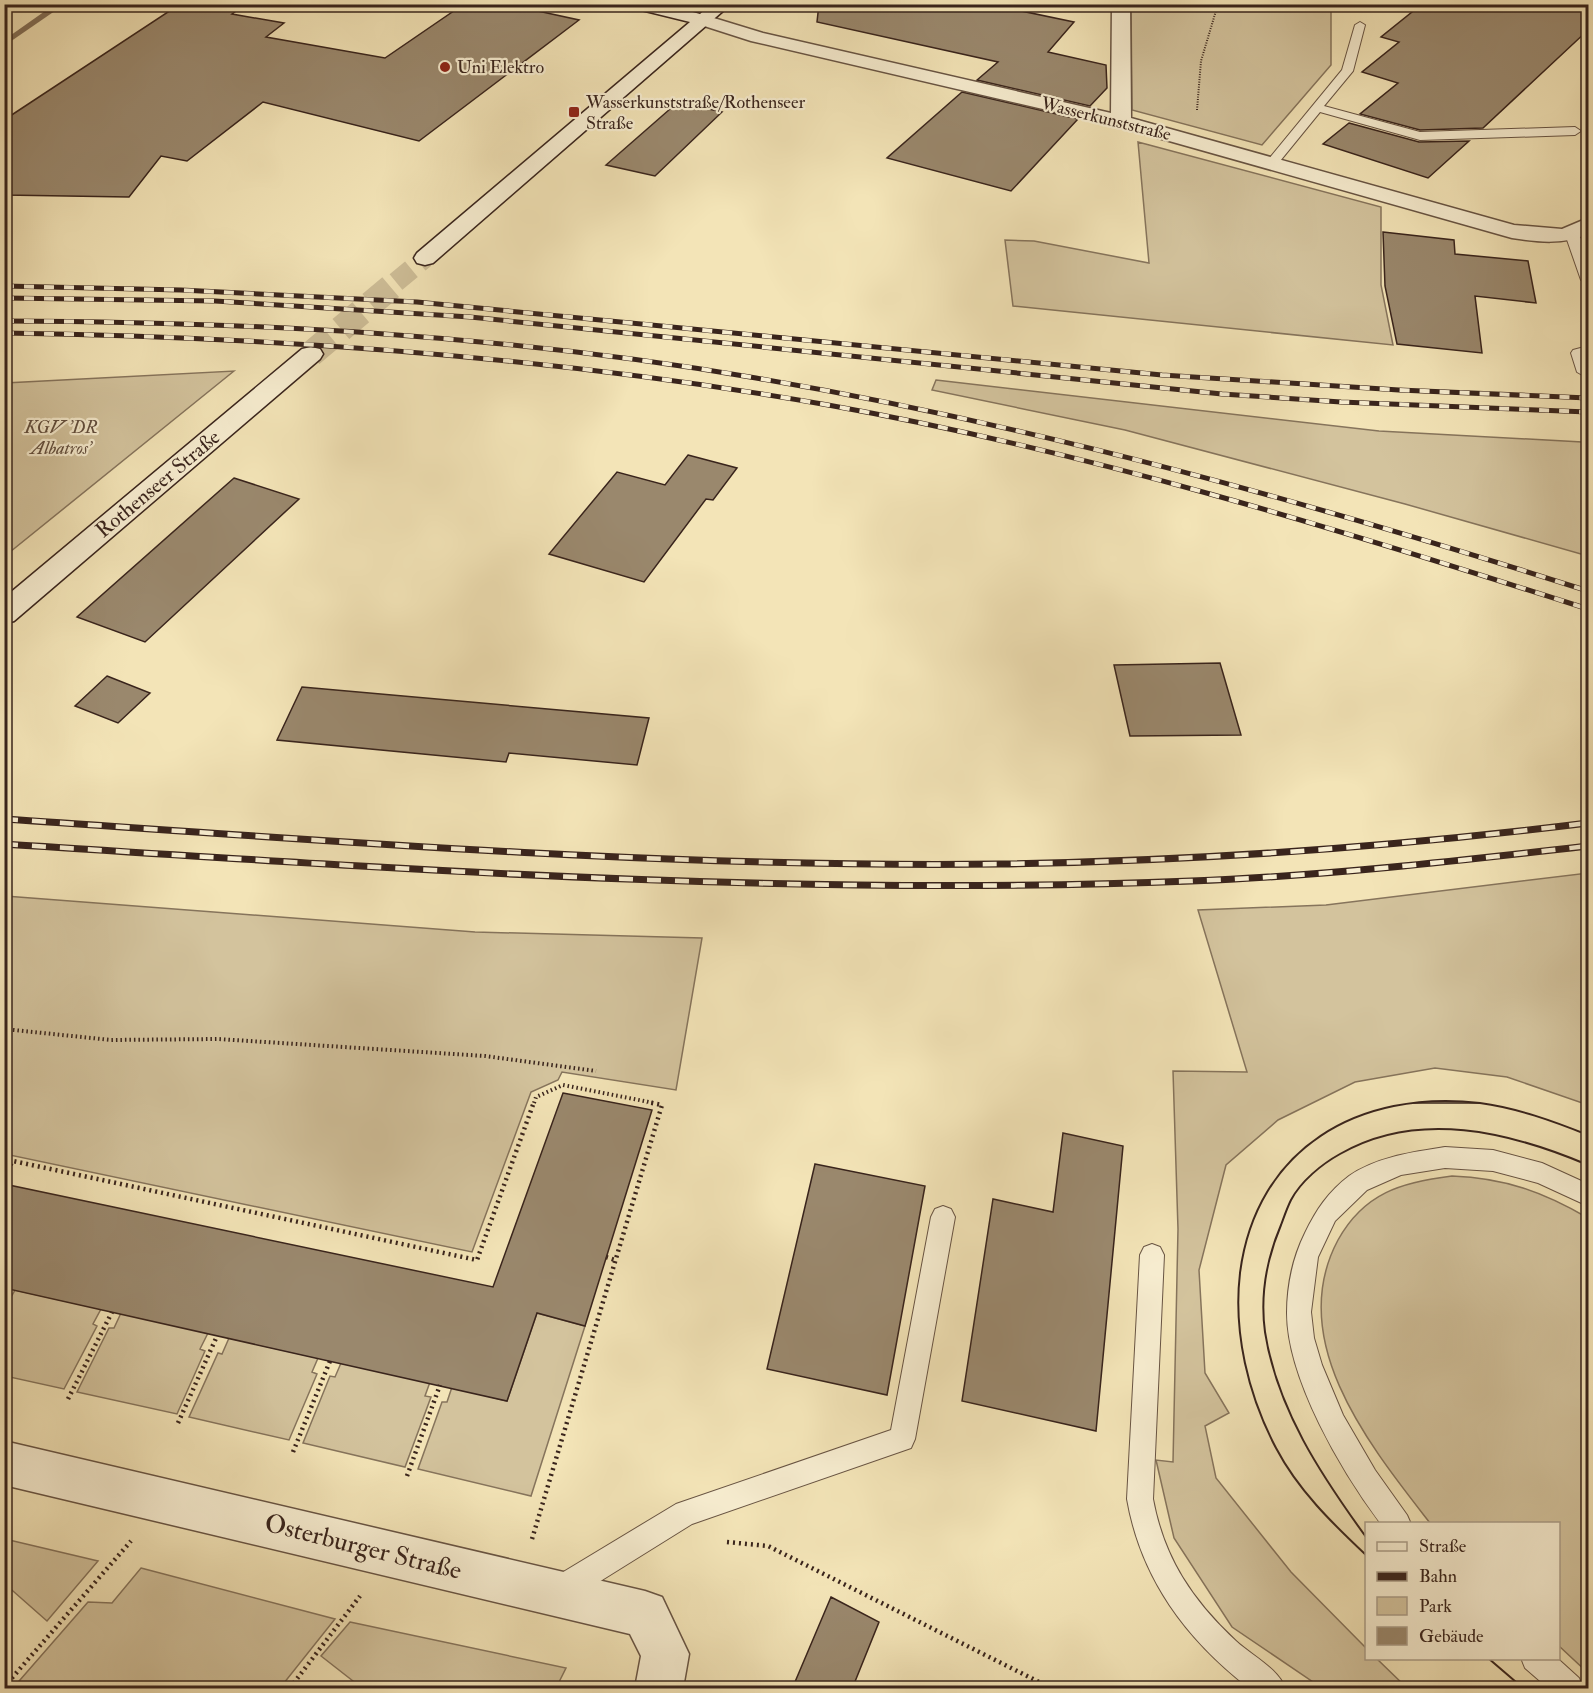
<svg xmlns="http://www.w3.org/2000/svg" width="1593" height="1693" viewBox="0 0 1593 1693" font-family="'IM FELL Double Pica',serif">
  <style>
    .green { fill: #d3c39d; stroke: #86745c; stroke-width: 1.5 }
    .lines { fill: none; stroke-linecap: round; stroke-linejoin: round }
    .stream { fill: #837059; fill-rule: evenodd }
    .building { fill: #9a886d; stroke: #39241c; stroke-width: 1.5 }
    .secondary-tunnel-far1 { stroke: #cebe98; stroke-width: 20; stroke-dasharray: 20 10; stroke-linecap: butt }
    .secondary-tunnel { stroke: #cebe98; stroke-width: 26; stroke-dasharray: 26 13; stroke-linecap: butt }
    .lane-casing { stroke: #685443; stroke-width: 2 }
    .street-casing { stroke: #685443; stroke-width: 3 }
    .secondary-casing { stroke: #39241c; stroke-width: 3 }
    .path-far2 { stroke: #39241c; stroke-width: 2; stroke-dasharray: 1 1.5; stroke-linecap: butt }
    .path-far1 { stroke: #39241c; stroke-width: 4; stroke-dasharray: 1.5 3; stroke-linecap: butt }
    .path { stroke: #39241c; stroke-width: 4.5; stroke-dasharray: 2 4; stroke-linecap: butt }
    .lane { fill: #f7edd0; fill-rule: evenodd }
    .street { fill: #f7edd0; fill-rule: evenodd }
    .secondary { fill: #f7edd0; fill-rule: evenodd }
    .tram-far1 { stroke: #39241c; stroke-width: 1.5 }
    .tram { stroke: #39241c; stroke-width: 2 }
    .rail-far1-casing { stroke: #39241c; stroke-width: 5 }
    .rail-casing { stroke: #39241c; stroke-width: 7 }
    .rail-far1 { stroke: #f7edd0; stroke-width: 4; stroke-dasharray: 10; stroke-linecap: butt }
    .rail { stroke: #f7edd0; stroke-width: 4.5; stroke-dasharray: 14; stroke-linecap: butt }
    .poi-dot { fill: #8f2418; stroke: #f7edd0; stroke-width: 2 }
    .labels { text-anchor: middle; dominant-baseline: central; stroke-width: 4.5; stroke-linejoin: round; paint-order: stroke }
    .far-poi-label { font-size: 18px; fill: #39241c; stroke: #f7edd0; text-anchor: start }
    .far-street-label { font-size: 18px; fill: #39241c; stroke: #f7edd0 }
    .far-park-label { font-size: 18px; font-style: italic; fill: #604c3c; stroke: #f7edd0 }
    .street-label { font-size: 21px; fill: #39241c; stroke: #f7edd0 }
    .near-street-label { font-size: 26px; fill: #39241c; stroke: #f7edd0 }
  </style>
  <rect width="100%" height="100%" fill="#f3e4b7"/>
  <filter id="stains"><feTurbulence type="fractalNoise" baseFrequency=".00333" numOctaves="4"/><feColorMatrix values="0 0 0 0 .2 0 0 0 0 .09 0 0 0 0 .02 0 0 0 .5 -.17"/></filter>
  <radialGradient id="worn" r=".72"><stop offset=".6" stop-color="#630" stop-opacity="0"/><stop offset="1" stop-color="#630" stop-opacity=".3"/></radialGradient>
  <!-- green -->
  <path class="green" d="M1131,4L1331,5V65L1262,145L1132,110Z
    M1138,142L1381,207V285L1393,345L1013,306L1005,240L1034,241L1149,263Z
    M234,371L5,556V383Z
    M936,380L1379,431L1582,442L1588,473V556L1405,504L1125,430L932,390Z
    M1588,873V1105L1507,1077L1435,1068L1355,1082L1278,1120L1226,1165L1199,1270L1205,1373L1229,1413L1205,1426L1216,1478L1291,1572L1366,1648V1658L1377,1659L1407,1688H1322L1232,1627L1174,1538L1156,1460L1173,1462L1178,1229L1173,1071L1247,1072L1198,910L1326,905Z
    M5,896L475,932L702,938L676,1090L562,1072L558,1080L531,1092L472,1252L10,1155L5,1163Z
    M1452,1176C1505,1178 1543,1192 1588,1218V1673L1559,1646L1558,1524L1430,1523C1371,1447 1284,1341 1338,1240C1364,1193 1402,1182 1452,1176Z
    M15,1290L101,1309L93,1324L97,1326L64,1389L5,1376L4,1309Z
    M121,1313L208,1333L200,1349L205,1351L177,1414L77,1392L109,1328H114Z
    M537,1313L585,1326L531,1496L418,1469L442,1402H447L452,1387L507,1401Z
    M229,1338L318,1358L312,1372L317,1374L289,1440L189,1417L218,1353L222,1354Z
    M341,1363L430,1382L425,1396L431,1397L405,1467L303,1443L330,1376L335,1377Z
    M4,1539H5L98,1561L47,1621L5,1584Z
    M141,1568L335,1619L280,1688H13L88,1602L112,1603Z
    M350,1622L566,1668L556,1688H362L321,1656Z"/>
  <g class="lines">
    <!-- stream -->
    <path class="stream" d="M55,4H65L4,46V40Z"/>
  </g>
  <!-- building -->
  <path class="building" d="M180,4H246L232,14L284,23L266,37L385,58L464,4H506L579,20L419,141L263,102L187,161L161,156L129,197L4,195V120Z
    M819,4H988L1074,22L1048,52L1106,65L1107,88L1090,106L977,80L998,62L817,22Z
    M1422,4H1588V30L1483,128L1420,130L1360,114L1398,83L1362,72L1399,42L1381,37Z
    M962,92L1078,119L1011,191L887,158Z
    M678,102L722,112L655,176L606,165Z
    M1349,123L1419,142L1469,141L1428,178L1323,144Z
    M1383,232L1454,240L1455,254L1528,261L1536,303L1475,296L1482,353L1397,344L1385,286Z
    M688,455L737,468L713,500L706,499L644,582L549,554L617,472L665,485Z
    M234,478L299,499L145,642L77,617Z
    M1220,663L1241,735L1130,736L1114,665Z
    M107,676L150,693L118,723L75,706Z
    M302,687L649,718L637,765L509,753L506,762L277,740Z
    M563,1093L652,1110L585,1326L537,1313L507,1401L4,1288V1184L493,1287Z
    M1063,1133L1123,1146L1096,1431L962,1401L993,1199L1053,1212Z
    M815,1164L925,1186L887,1395L767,1369Z
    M831,1597L879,1622L852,1689H792Z"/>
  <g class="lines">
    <!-- secondary-tunnel-far1 -->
    <path class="secondary-tunnel-far1" d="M396,282L425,258"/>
    <!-- secondary-tunnel -->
    <path class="secondary-tunnel" d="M311,354L398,281"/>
    <!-- lane casing -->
    <g class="lane-casing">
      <path id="lane" d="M1360,22L1365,25L1353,71L1324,106L1420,132L1575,127L1581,131L1575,135L1420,140L1320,112L1276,166H1268L1266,163L1268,160L1342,70L1355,25Z
        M1572,230C1587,234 1588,271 1588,284L1581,280L1565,234Z
        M1588,346V354L1586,355L1588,375L1584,376L1577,372L1571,353L1573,350Z
        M1445,1147L1493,1150L1542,1163L1588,1184V1206L1538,1183L1493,1171L1445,1168L1401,1175L1367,1190L1335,1221L1318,1257L1311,1312L1314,1338L1322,1365L1343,1415L1375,1470L1407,1515L1411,1524H1381C1342,1472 1287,1379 1287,1313C1287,1286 1293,1257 1305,1233C1316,1210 1328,1192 1349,1176C1376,1157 1413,1152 1445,1147Z
        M943,1206L951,1209L955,1217L915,1439L911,1448L692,1524L570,1600L560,1604L550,1600L546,1590L550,1580L676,1504L891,1430L931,1217L935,1209Z
        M1152,1244L1160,1247L1164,1255L1153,1499C1164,1558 1192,1600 1236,1641C1251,1655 1279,1669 1285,1688H1249C1186,1639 1141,1579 1127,1499L1140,1255L1144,1247Z
        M1521,1658H1557L1579,1678L1583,1688H1548L1525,1668Z"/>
    </g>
    <!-- street casing -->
    <g class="street-casing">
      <path id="street" d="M1112,4H1130L1131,118L1514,225L1562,229L1588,218V234C1563,245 1538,242 1512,238L1116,126L751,41L698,24L695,20L698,16L704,15L763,33L1111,113Z
        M4,1441L645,1591L662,1597L689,1654L683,1688H635L641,1656L630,1634L4,1485Z"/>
    </g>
    <!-- secondary casing -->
    <g class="secondary-casing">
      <path id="secondary" d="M630,4H663L700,14L711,4H731L433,263L425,265L417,263L414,258L417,253L690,22L633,8Z
        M311,347L320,349L323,354L320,359L14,621L4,624V598L302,349Z"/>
    </g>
    <!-- path-far2 -->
    <path class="path-far2" d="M593,4L607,8
      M1197,110L1201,61L1218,4"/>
    <!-- path-far1 -->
    <path class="path-far1" d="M4,1029L111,1040L218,1039L485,1056L596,1071
      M534,1103L536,1097L563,1085L654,1103"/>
    <!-- path -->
    <path class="path" d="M4,1175L13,1161L477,1260L534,1102
      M606,1257L615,1260
      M4,1290L6,1288
      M68,1399L112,1312
      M178,1423L217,1336
      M293,1452L330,1361
      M407,1476L440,1385
      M532,1539L662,1105L647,1102
      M727,1542L768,1546L1051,1688
      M4,1687L131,1541
      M290,1688L360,1596"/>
    <!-- lane -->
    <use href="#lane" class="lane"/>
    <!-- street -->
    <use href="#street" class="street"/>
    <!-- secondary -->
    <use href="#secondary" class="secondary"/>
    <!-- tram-far1 -->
    <path class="tram-far1" d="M1414,1103H1479"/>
    <!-- tram -->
    <path class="tram" d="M1366,1537C1321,1475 1277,1409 1265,1332C1260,1295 1267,1258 1281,1225C1284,1217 1287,1208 1291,1200C1301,1181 1322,1164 1340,1154C1418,1109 1510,1132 1588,1165
      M1366,1555C1332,1523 1298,1490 1276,1448C1248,1395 1233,1332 1240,1273C1256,1148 1359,1089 1480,1103C1517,1108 1553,1121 1588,1135
      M1488,1658L1523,1688"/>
    <!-- rail-far1 casing -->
    <g class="rail-far1-casing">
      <path id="rail-far1" d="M4,286L181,290L417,302L1162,375L1399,390L1588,398
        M4,298L215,301L470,317L1222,394L1341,402L1588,412
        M4,321C256,322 507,335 756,378C1038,426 1315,504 1588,591
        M4,333C281,337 555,357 828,405C1086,451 1338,529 1588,609"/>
    </g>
    <!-- rail casing -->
    <g class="rail-casing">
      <path id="rail" d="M4,819C335,841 667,868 1000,864C1197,861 1392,847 1588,823
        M4,844C399,869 795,897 1191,881C1324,876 1456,861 1588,846"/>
    </g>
    <!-- rail-far1 -->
    <use href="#rail-far1" class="rail-far1"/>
    <!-- rail -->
    <use href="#rail" class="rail"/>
  </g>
  <!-- markers -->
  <g class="poi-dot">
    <circle cx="445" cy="67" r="6"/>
    <rect x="568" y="106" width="12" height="12" rx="3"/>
  </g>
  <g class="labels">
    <!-- far-poi labels -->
    <g class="far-poi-label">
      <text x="457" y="67">Uni Elektro</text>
      <text x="586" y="102">Wasserkunststraße/Rothenseer<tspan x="586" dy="21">Straße</tspan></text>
    </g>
    <!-- far-street labels -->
    <g class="far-street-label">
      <text transform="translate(1106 119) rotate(14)">Wasserkunststraße</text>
    </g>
    <!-- far-park labels -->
    <g class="far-park-label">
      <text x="61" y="427">KGV 'DR<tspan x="61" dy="21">Albatros'</tspan></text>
    </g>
    <!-- street labels -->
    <g class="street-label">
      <text transform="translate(158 484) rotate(-40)">Rothenseer Straße</text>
    </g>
    <!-- near-street labels -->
    <g class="near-street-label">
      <text transform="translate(363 1547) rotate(14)">Osterburger Straße</text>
    </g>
  </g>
  <!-- margin -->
  <rect width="1593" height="1693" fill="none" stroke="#f3e4b7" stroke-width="24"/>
  <rect x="6" y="6" width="1581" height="1681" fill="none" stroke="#39241c" stroke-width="3"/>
  <rect x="12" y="12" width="1569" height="1669" fill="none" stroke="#39241c" stroke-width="1.5"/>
  <!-- legend -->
  <rect x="1365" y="1522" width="195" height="138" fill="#f7edd0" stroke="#ab9d88" stroke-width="1.5"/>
  <rect x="1377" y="1542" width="30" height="9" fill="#f7edd0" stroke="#ab9d88" stroke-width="1.5"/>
  <text x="1419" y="1552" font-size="18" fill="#39241c">Straße</text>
  <rect x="1377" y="1572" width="30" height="9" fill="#39241c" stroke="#ab9d88" stroke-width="1.5"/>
  <text x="1419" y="1582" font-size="18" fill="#39241c">Bahn</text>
  <rect x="1377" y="1597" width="30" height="18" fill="#d3c39d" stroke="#ab9d88" stroke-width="1.5"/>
  <text x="1419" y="1612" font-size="18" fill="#39241c">Park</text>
  <rect x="1377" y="1627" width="30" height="18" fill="#9a886d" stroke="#ab9d88" stroke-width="1.5"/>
  <text x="1419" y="1642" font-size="18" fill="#39241c">Gebäude</text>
  <rect width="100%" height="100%" filter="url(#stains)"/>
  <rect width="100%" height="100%" fill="url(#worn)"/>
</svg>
